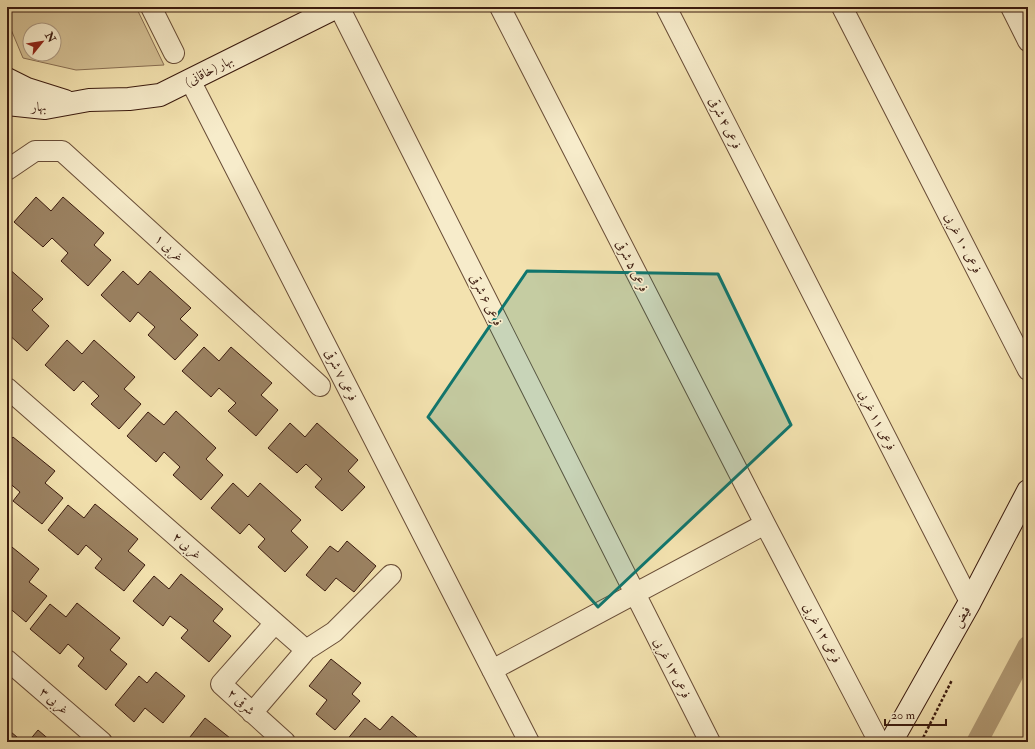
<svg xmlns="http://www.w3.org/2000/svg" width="1035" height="749" viewBox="0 0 1035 749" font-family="'IM FELL Double Pica',Amiri,serif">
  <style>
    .green { fill: #d4c094; stroke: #886e52; fill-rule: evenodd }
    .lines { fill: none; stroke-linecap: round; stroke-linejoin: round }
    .canal { stroke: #b49e79; stroke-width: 21 }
    .building { fill: #9b8262; stroke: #3b1b0f }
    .street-casing { stroke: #694d37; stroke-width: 22 }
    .secondary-casing { stroke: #3b1b0f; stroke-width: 24 }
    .path { stroke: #3b1b0f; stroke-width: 2.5; stroke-dasharray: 3 2; stroke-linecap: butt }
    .street { stroke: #f7eccb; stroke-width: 20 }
    .secondary { stroke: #f7eccb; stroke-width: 22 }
    .marked { fill: #0f766e; fill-opacity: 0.2; stroke: #0f766e; stroke-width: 3; stroke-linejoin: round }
    .labels { text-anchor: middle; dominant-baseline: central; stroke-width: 3.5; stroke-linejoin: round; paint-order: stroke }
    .street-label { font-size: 13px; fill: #3b1b0f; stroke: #f7eccb }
  </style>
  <rect width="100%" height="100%" fill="#f3e2af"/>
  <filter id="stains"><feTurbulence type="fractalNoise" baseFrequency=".005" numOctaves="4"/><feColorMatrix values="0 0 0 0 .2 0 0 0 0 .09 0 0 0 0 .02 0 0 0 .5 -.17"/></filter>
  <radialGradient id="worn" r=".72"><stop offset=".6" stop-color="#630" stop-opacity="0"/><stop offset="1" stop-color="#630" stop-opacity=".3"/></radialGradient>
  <!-- green -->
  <path class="green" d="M7,7H136L164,65L76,70L23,58L7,20ZM30,30H54V54H30Z"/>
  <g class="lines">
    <!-- canal -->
    <path class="canal" d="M977,742L1028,646"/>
  </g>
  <!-- building -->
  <path class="building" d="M36,197L51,211L63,197L104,233L94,245L111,260L88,286L61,261L68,253L52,238L43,247L14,222Z
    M7,267L43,299L32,310L49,326L27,351L7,333Z
    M123,271L138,285L150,271L191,308L180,319L198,335L175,360L148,335L155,327L138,312L130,322L101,295Z
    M67,340L82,354L94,340L135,377L124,389L141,404L119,429L91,404L99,396L83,381L74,391L45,365Z
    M204,347L219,361L231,347L272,383L261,395L278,410L256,436L228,411L236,403L219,388L211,397L182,371Z
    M176,411L216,448L206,459L223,475L201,500L173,475L180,467L164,452L156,462L127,436L148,412L164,425Z
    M290,423L305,437L317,423L358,460L348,471L365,487L342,511L315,487L322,479L306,464L297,473L268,448Z
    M13,437L55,471L45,483L63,498L42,524L13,501L20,492L7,481V444Z
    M233,483L248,497L260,483L301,520L291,531L308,547L285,572L258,547L265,539L249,524L240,534L211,508Z
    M95,504L138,539L128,551L145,565L124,591L95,568L102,559L86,545L78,555L48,530L68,505L84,518Z
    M347,541L376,566L354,592L336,578L325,591L306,575L330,546L338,552Z
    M7,543L39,569L29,582L47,596L26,622L7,606Z
    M181,574L223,609L213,621L231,636L209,662L181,638L188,630L170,616L163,626L133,601L154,576L169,589Z
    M77,603L120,638L110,650L127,664L106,690L78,666L84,658L68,644L60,654L30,629L50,604L66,617Z
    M331,659L361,683L352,694L360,701L335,730L316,714L327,700L309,686Z
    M156,672L185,696L163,723L145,708L134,722L115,705L139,676L147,683Z
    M392,716L423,742H345L365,718L380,730Z
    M205,718L235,742H186Z
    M38,730L52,742H28Z
    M11,732L23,742H7V736Z"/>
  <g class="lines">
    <!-- street casing -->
    <g class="street-casing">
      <path id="street" d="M151,7L174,53
        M339,7L710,742
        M500,7L765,524L879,742
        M666,7L970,602
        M842,7L1028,370
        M1011,7L1028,41
        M190,80L529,742
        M7,170L35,151H62L320,386
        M7,388L306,650L252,713
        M275,623L221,684L285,742
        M306,650L334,632L391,575
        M7,660L102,742
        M492,670L765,524"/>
    </g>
    <!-- secondary casing -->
    <g class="secondary-casing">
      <path id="secondary" d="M7,79L27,89L65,101
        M7,104L45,108L89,100L129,99L160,95L337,7
        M891,742L970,602L1028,491"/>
    </g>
    <!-- path -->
    <path class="path" d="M921,742L952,680"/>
    <!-- street -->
    <use href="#street" class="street"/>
    <!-- secondary -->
    <use href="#secondary" class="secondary"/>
  </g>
  <!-- marked area -->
  <path class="marked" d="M527,271L718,274L791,425L598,607L428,417Z"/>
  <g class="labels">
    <!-- street labels -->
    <g class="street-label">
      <text transform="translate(209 71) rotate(-27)">بهار (خاقانی)</text>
      <text x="39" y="107">بهار</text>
      <text transform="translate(725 123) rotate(63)">فرعی ۴ شرقی</text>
      <text transform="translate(963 243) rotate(63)">فرعی ۱۰ غربی</text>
      <text transform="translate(169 248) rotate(43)">۱ غربی</text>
      <text transform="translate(632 266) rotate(63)">فرعی ۵ شرقی</text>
      <text transform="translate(486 300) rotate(63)">فرعی ۶ شرقی</text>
      <text transform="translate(341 375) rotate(63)">فرعی ۷ شرقی</text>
      <text transform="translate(877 420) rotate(63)">فرعی ۱۱ غربی</text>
      <text transform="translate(187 546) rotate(41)">۲ غربی</text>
      <text transform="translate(962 617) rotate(-61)">فیض</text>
      <text transform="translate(822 633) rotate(62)">فرعی ۱۲ غربی</text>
      <text transform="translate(672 668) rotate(63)">فرعی ۱۳ غربی</text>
      <text transform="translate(54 701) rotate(41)">۳ غربی</text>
      <text transform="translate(241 702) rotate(43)">۲ شرقی</text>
    </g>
  </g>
  <!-- margin -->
  <rect width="1035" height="749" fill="none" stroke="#f3e2af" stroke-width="24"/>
  <rect x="8" y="8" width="1019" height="733" fill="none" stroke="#3b1b0f" stroke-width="2"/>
  <rect x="12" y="12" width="1011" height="725" fill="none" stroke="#3b1b0f"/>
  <!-- north arrow -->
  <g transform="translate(42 42) rotate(60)"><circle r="19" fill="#f7eccb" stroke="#ac9880"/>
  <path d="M0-3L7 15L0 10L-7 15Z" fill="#8f2418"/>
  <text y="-6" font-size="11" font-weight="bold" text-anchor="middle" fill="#3b1b0f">N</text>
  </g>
  <!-- scale -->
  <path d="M885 719v6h61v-6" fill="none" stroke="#3b1b0f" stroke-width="2"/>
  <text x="891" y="719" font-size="12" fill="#3b1b0f" stroke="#f7eccb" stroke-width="3" paint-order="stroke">20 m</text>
  <rect width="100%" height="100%" filter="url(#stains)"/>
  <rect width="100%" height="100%" fill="url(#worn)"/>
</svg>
